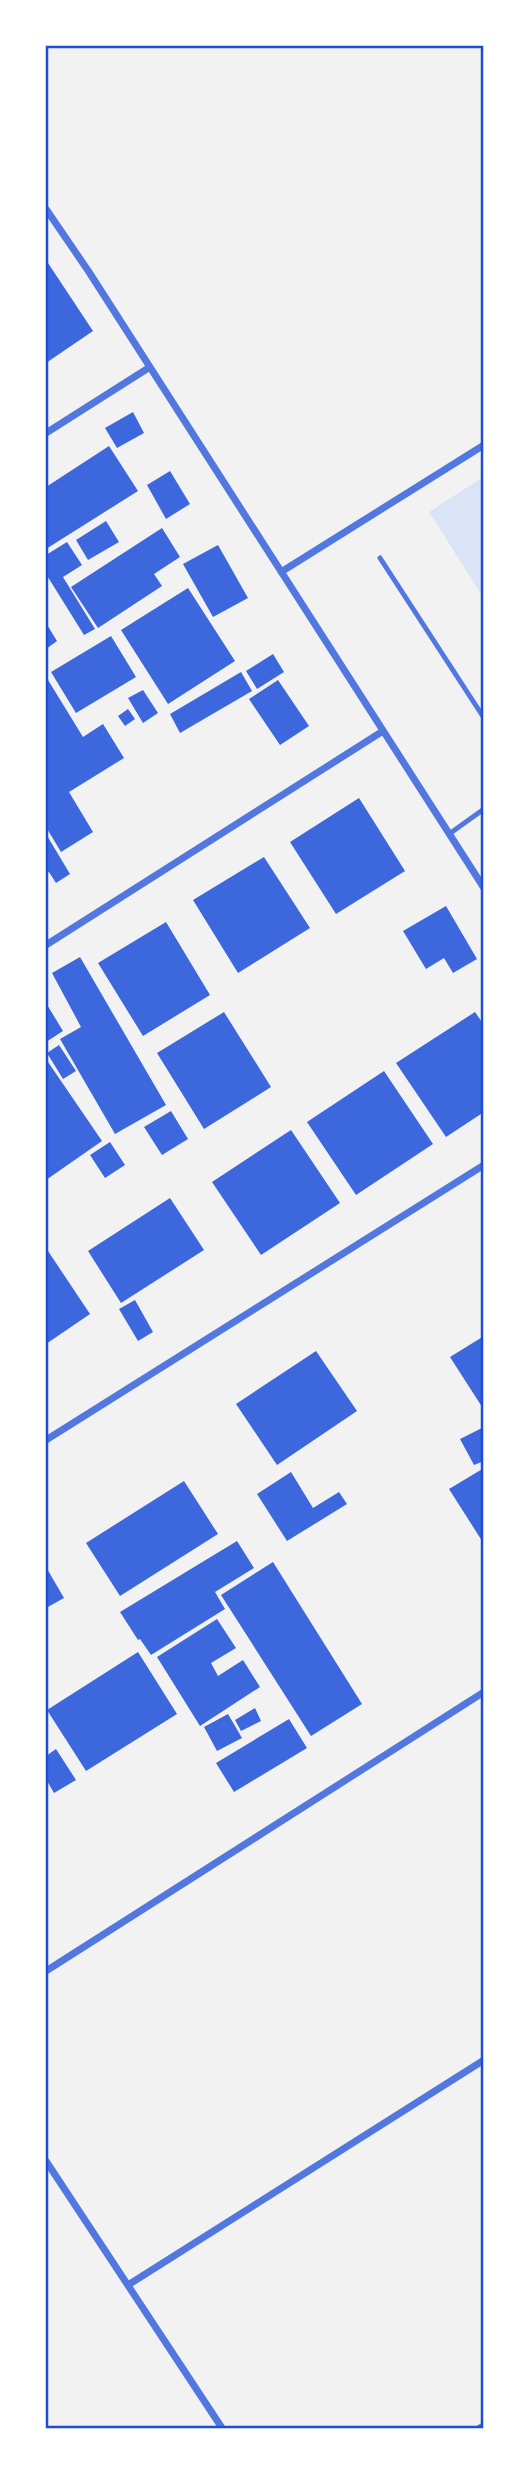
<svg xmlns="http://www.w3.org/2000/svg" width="529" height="2474" viewBox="0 0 529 2474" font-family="Jost,sans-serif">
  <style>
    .green { fill: #dbe4f7 }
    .building { fill: #3d67dc }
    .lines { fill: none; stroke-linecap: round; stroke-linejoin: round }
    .service { stroke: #5277de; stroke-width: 5 }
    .minor { stroke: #5277de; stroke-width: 7 }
    .neatline { fill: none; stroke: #1d4ed8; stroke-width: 2.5 }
  </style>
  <rect width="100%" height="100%" fill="#f2f2f2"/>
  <!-- green -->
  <path class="green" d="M483,477V597L429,512Z"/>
  <!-- building -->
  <path class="building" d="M46,260L93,331L46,363Z
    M133,412L144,433L117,448L105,428Z
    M109,446L138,491L46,549V487Z
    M170,471L190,504L166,519L147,485Z
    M106,521L119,542L88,560L76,540Z
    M162,528L180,557L154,574L162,586L98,628L71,587Z
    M67,542L82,565L63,577L95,629L84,635L46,574V555Z
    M218,545L248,598L213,617L183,564Z
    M188,588L235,661L168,704L121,630Z
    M46,623L57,641L46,649Z
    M111,636L136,677L76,713L51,672Z
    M273,654L284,672L257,689L246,671Z
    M241,672L252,691L180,733L170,714Z
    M48,680L83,737L103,724L124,758L69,792L93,832L61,852L46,827V682Z
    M278,680L309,726L280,745L249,699Z
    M143,690L158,713L143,723L128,698Z
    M128,709L135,719L125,726L118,716Z
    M359,798L405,871L336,914L290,842Z
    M46,834L70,874L56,883L49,872L46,873Z
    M264,857L310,928L238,973L193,900Z
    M446,906L477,959L453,973L444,958L426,969L403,931Z
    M166,922L210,995L143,1036L98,963Z
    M80,957L166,1105L115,1134L60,1039L81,1027L52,973Z
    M46,1003L63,1031L46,1042Z
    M224,1012L271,1087L204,1129L157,1053Z
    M475,1012L484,1025V1112L446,1137L396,1063Z
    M59,1045L76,1071L63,1079L47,1053Z
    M46,1059L102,1141L46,1180Z
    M384,1071L433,1144L356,1195L307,1122Z
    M171,1111L188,1139L162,1155L144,1127Z
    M291,1130L340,1203L261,1255L212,1182Z
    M110,1142L125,1165L105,1178L90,1155Z
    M170,1198L204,1250L121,1303L88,1251Z
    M46,1248L90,1314L46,1344Z
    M135,1300L153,1332L138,1341L119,1309Z
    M484,1336V1410L450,1357Z
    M316,1351L357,1411L277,1465L236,1404Z
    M484,1427V1461L474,1465L460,1439Z
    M484,1468V1544L449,1489Z
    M291,1472L313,1508L339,1492L347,1504L287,1541L257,1494Z
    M184,1481L218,1534L120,1596L86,1543Z
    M237,1541L254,1568L215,1592L225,1609L151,1655L140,1639L138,1640L120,1612Z
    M273,1562L362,1704L311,1736L221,1595Z
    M46,1567L64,1598L46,1608Z
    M217,1619L236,1648L211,1663L218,1676L243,1660L260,1687L200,1726L157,1657Z
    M138,1652L177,1714L86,1771L47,1710Z
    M255,1708L261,1721L241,1731L235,1720Z
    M228,1714L242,1738L217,1751L204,1727Z
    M289,1719L307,1748L234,1792L216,1763Z
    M56,1749L76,1780L54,1793L46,1779V1756Z"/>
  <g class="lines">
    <!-- service -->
    <path class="service" d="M380,558L484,718
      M449,834L484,809"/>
    <!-- minor -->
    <path class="minor" d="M46,209L89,272L484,888
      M46,433L150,367
      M281,572L484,445
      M46,945L383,731
      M46,1440L484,1165
      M46,1971L484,1692
      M46,2161L222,2428
      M128,2285L484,2060
      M480,2428L484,2426"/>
  </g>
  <!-- border -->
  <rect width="529" height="2474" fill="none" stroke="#ffffff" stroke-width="94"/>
  <rect x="47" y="47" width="435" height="2380" class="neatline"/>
</svg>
